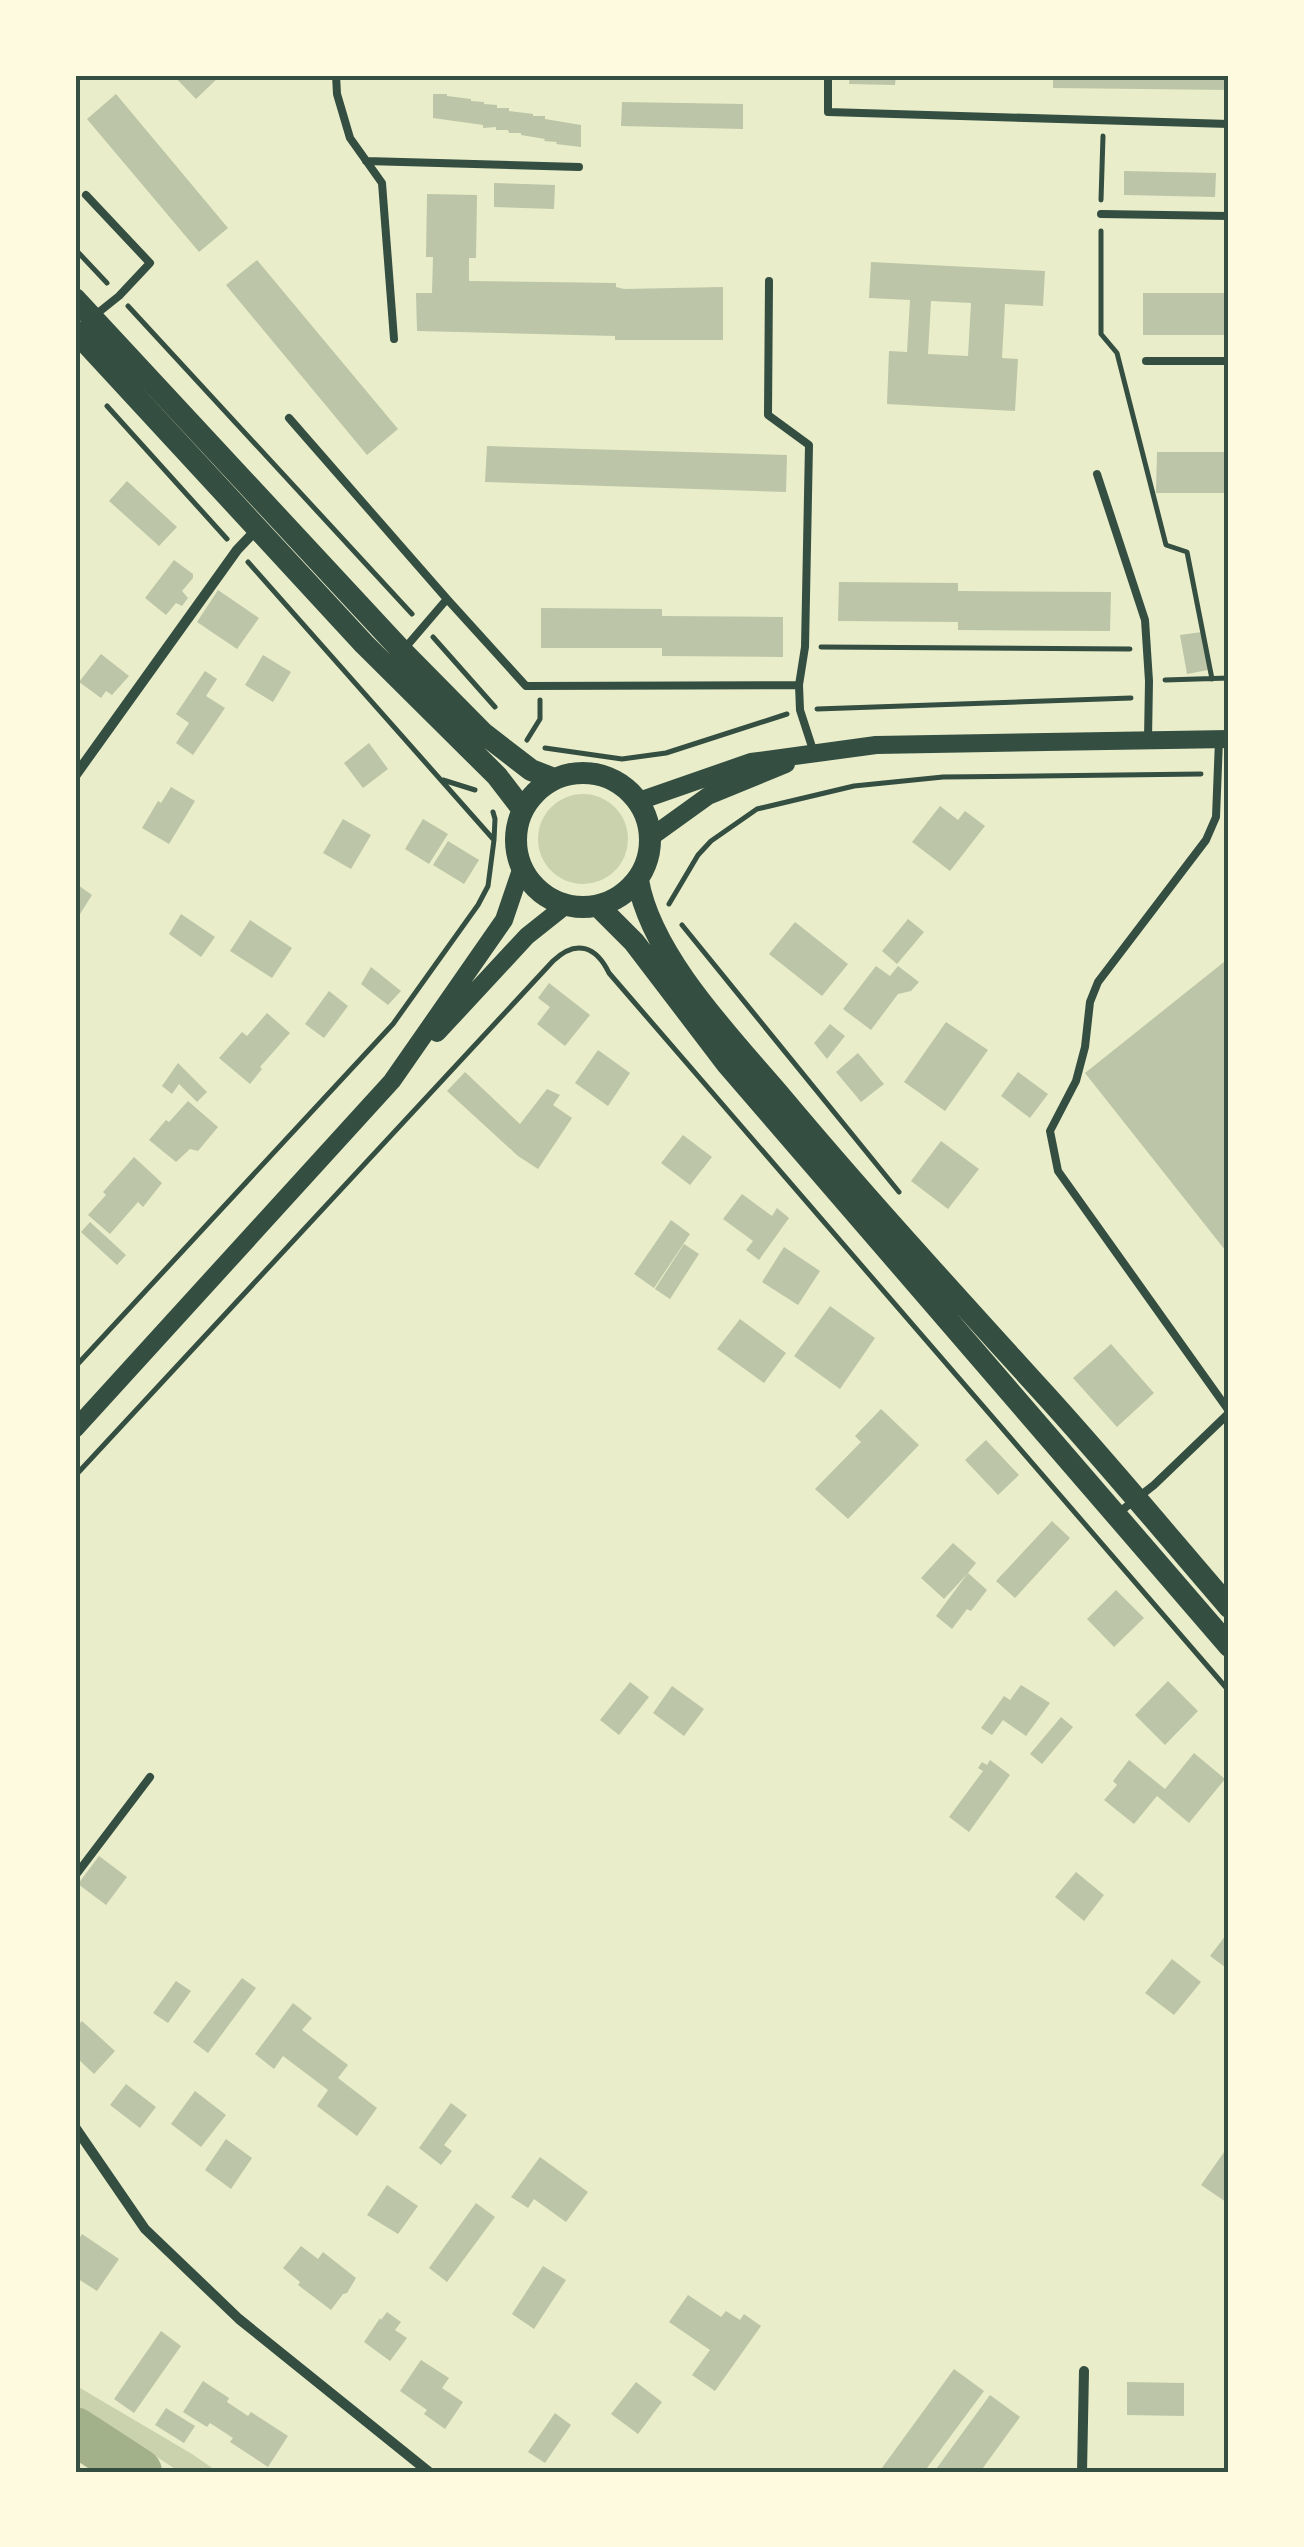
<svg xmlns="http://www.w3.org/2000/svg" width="1304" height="2547" viewBox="0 0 1304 2547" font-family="Lato,sans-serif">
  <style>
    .green { fill: #cad2ad }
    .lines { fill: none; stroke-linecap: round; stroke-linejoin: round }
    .river { stroke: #a3b18a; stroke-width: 48 }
    .building { fill: #bcc5a7; fill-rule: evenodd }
    .path { stroke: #344e41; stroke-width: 5 }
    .service { stroke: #344e41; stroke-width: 8 }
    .minor { stroke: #344e41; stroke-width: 10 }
    .tertiary { stroke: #344e41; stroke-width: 18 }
    .primary { stroke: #344e41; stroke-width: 22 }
    .neatline { fill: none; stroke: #344e41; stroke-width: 4 }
  </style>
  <rect width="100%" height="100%" fill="#e9edc9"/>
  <!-- green -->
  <path class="green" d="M538 839a45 45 0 1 1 90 0a45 45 0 1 1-90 0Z
    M75,2385L192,2454L218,2472H180L75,2404Z"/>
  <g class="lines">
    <!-- river -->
    <path class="river" d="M75,2431L138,2472"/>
  </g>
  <!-- building -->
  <path class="building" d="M173,75H221L196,99Z
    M850,75H896L895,85L849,84Z
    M1053,75H1229V90L1053,88Z
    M116,94L228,228L199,252L87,119Z
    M433,94H447V96L471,99V101L484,102V104L497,105V108H509V111L533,114V116H545V119L581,125V147L556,144L557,142L544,141L545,139L521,135V133H509L508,130H496V127L483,128V125L433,118Z
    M622,102L743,104V129L621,126Z
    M1124,171L1216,173L1215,197L1124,195Z
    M494,183L555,185L554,209L494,207Z
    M427,194L477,195L476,258H469V281L616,283V287L624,289L723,287V340H615V336L417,331L416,293H432L433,257H426Z
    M257,260L398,429L367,455L226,285Z
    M871,262L1045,271L1043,306L1005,304L1002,358L1018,359L1015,411L887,404L889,351L907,352L910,300L869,298ZM931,301L971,303L968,356L928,354Z
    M1143,293H1229V335H1143Z
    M487,446L787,455L786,492L485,482Z
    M1157,452H1229V493H1156Z
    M127,481L177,527L159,546L109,501Z
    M174,560L193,574V578L182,591L188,598L182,606L176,603L166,615L145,598Z
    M839,582L958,583V591L1111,592L1110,631L958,630V622L838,621Z
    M218,590L259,618L237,649L197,622Z
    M541,608L662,609V616L783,617V657L662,656V648H541Z
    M1202,632L1208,670L1187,674L1180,635Z
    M101,654L129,676L112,695L106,691L101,698L79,682Z
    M263,655L291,672L273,702L245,685Z
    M205,671L217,679L206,696L225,708L193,755L176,743L189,723L176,714Z
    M369,743L388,769L363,788L344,763Z
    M171,787L195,801L169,844L142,828L158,801L161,803Z
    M940,806L958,820L965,811L985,826L950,871L912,842Z
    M343,819L371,835L351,869L323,853Z
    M423,819L448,834L429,864L405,849Z
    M448,841L479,860L464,884L433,865Z
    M75,883L92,895L75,922Z
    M181,914L215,937L201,957L169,934Z
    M908,919L924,932L897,964L882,951Z
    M250,920L292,948L272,978L230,951Z
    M795,922L848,964L822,996L769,954Z
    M1229,958V1255L1085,1073Z
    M876,966L890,976L898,966L919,982L911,991L898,994L871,1030L843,1009Z
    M371,967L401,991L388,1005L361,984Z
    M549,983L590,1015L565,1046L537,1024L550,1007L538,998Z
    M329,991L348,1006L324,1038L305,1024Z
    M267,1013L290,1033L260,1067L262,1069L250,1084L219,1058L242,1032L247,1036Z
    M946,1022L988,1050L945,1111L904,1082Z
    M830,1024L845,1036L827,1059L814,1043Z
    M598,1050L630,1073L608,1106L575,1083Z
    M858,1053L884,1084L861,1102L836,1072Z
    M178,1063L207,1092L197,1102L179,1084L172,1094L162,1086Z
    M465,1072L520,1124L547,1089L560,1095L553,1105L572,1118L538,1169L518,1156L447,1091Z
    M1018,1072L1048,1094L1030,1118L1001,1096Z
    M188,1101L218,1127L198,1151L190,1149L176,1162L149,1140L166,1120L169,1122Z
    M683,1135L712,1157L690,1185L661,1163Z
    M941,1141L979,1169L948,1209L911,1181Z
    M134,1157L162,1183L143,1207L138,1202L110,1234L88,1215L106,1195L103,1192Z
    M742,1194L772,1216L777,1208L789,1218L759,1260L746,1250L753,1241L723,1219Z
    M671,1220L690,1234L654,1288L634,1274Z
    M90,1222L126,1255L117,1265L81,1232Z
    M684,1244L699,1254L670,1299L655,1289Z
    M784,1247L820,1271L798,1305L762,1282Z
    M830,1306L875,1338L840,1389L794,1356Z
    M740,1319L786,1353L764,1383L717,1349Z
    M1111,1344L1154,1393L1117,1427L1073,1378Z
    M881,1409L919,1445L848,1519L815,1489L861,1442L855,1436Z
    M986,1440L1019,1475L998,1495L965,1460Z
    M1052,1521L1070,1538L1015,1598L996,1581Z
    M953,1543L976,1563L968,1573L987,1590L971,1611L967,1609L952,1629L936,1616L968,1573L944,1599L921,1578Z
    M1116,1590L1144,1618L1114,1647L1087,1619Z
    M1168,1681L1198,1711L1165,1745L1135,1715Z
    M630,1682L649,1697L619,1735L600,1720Z
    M1021,1685L1050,1703L1026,1736L1003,1720L992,1735L981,1728L1004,1696L1010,1700Z
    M672,1686L704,1709L684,1736L653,1713Z
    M1061,1717L1073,1727L1042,1764L1030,1754Z
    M1194,1753L1225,1779L1189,1823L1157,1796L1134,1824L1104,1800L1117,1785L1113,1781L1129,1760L1165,1789Z
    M990,1760L1010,1775L969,1832L949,1817L983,1771L978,1768L982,1762L987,1765Z
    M99,1856L127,1877L106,1905L78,1884Z
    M1076,1872L1104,1895L1084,1921L1055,1897Z
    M1229,1931V1970L1210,1956Z
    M1172,1959L1201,1982L1174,2015L1145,1993Z
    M242,1978L256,1988L208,2053L193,2042Z
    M176,1981L191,1991L168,2023L153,2013Z
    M293,2003L312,2018L302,2030L348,2065L338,2078L377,2108L357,2136L317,2106L328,2090L283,2056L274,2069L255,2054Z
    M82,2021L115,2051L94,2074L75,2056V2028Z
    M126,2084L156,2107L140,2128L110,2105Z
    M195,2091L226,2115L201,2147L171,2124Z
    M451,2103L467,2115L444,2145L452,2151L441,2165L419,2148Z
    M226,2139L252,2158L231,2189L205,2170Z
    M1229,2145V2204L1201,2185Z
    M540,2157L588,2192L566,2222L534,2199L528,2208L511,2197Z
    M387,2185L418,2206L398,2234L367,2215Z
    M476,2203L495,2217L447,2282L429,2268Z
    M82,2234L119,2259L97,2291L75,2277V2245Z
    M301,2246L318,2259L323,2252L356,2278L347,2293L343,2294L331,2310L298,2285L300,2282L283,2268Z
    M543,2266L566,2280L534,2329L512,2314Z
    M688,2295L721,2317L726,2311L740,2320L744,2314L761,2326L715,2391L692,2375L710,2350L669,2322Z
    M387,2312L401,2322L395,2330L407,2338L390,2361L364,2342L380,2318L381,2320Z
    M161,2331L181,2346L134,2413L114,2399Z
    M421,2360L449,2378L442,2388L463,2402L445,2429L424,2414L427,2410L400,2391Z
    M954,2369L984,2391L924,2472H879Z
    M203,2381L229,2398L227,2402L248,2416L251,2412L288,2436L268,2467L230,2442L233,2438L210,2423L207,2427L183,2412Z
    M636,2382L662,2402L638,2434L611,2414Z
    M1127,2382L1184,2383V2416L1127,2415Z
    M990,2395L1020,2417L980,2472H934Z
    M166,2408L195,2426L184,2443L155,2425Z
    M555,2413L571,2425L545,2463L528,2452Z"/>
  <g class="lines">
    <!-- path -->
    <path class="path" d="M1101,200L1103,136
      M1101,231V334L1117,353L1166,545L1187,552L1212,679
      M75,249L107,283
      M128,306L412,614
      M107,406L227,539
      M433,637L495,707
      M821,647L1130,649
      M1165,680L1229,678
      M817,709L1131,698
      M527,740L540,719V700
      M545,748L622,759L666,753L787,714
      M443,780L475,790
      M493,812L495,819L494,840
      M669,904L698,855L711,841L757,809L854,786L943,777L1201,774
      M682,925L899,1192
      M75,1367L393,1024L478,905L488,886L494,840L248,562
      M75,1476L553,961C576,939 596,946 609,973L1229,1691"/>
    <!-- service -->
    <path class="service" d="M336,75L337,94L350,138L382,183L394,339
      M828,75V112L1229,124
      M366,161L579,167
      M86,195L150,263L119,296L94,316
      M1101,214L1229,216
      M769,281L768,415L809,445L805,647L799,685L800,710L814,753
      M1146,361H1229
      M289,418L447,599L405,648
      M1097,474L1145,620L1149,681L1148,739
      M447,599L526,686L799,685
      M1219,740L1216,817L1206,840L1098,982L1090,1002L1085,1047L1076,1081L1050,1131L1058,1171L1229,1411
      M1117,1514L1154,1485L1229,1413
      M75,1876L150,1777"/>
    <!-- minor -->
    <path class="minor" d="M75,776L237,550L258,528
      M75,2127L145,2229L239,2319L429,2472
      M1082,2472L1084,2371"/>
    <!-- tertiary -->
    <path class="tertiary" d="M639,801L751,762L876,745L1229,739
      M651,837L708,796L786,764
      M437,1033L527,936L566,905
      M75,1429L392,1081L504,920L522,867"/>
    <!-- primary -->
    <path class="primary" d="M75,299L402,651L483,733L531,770L554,779
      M75,331L364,644L497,776L523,810
      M516 840a67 67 0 1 1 134 0a67 67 0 1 1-134 0Z
      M638,880C651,957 733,1040 783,1099C866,1198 953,1293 1040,1389C1105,1460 1166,1534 1229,1607
      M598,906L634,942L727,1064L1229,1646"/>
  </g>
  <!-- border -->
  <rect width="1304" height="2547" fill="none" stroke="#fefae0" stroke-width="155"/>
  <rect x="78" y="78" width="1148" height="2392" class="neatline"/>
</svg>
